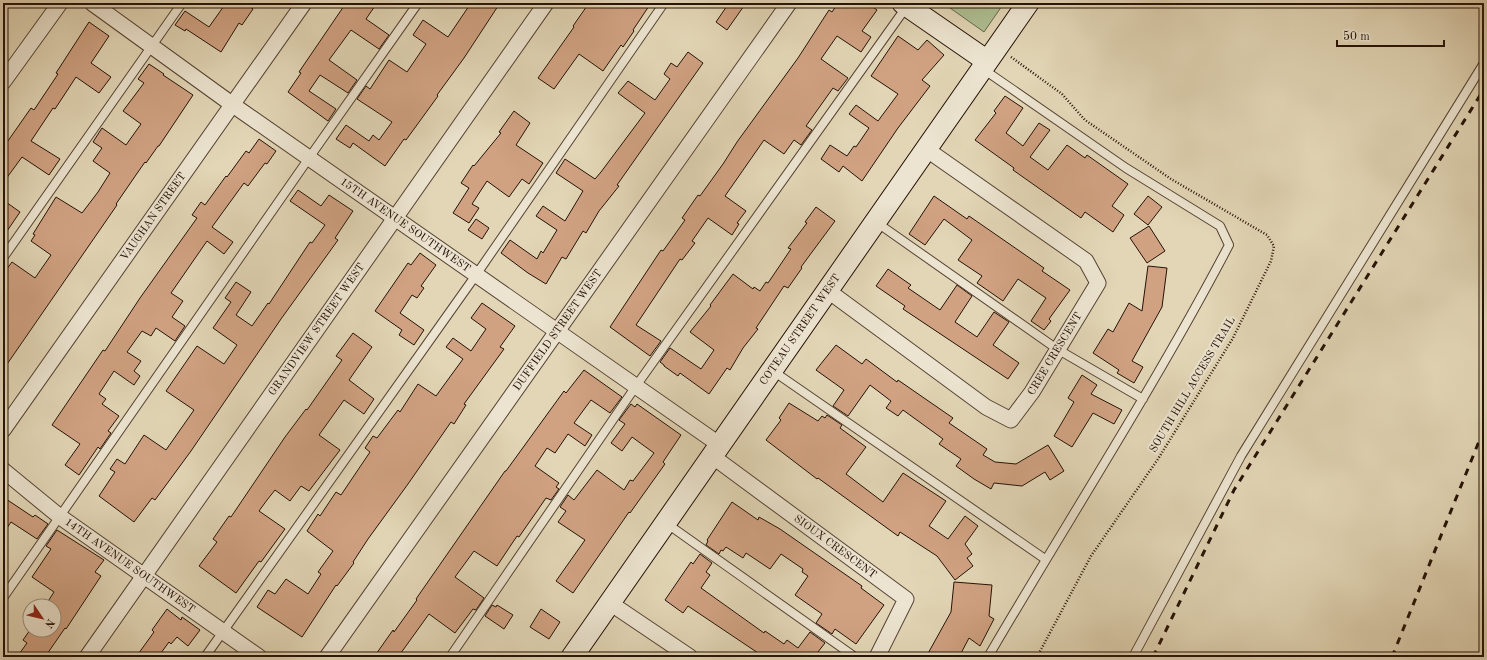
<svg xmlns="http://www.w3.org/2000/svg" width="1487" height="660" viewBox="0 0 1487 660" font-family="'Old Standard TT',serif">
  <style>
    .green { fill: #adbf93; stroke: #6a684d }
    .building { fill: #d0a282; stroke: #261207 }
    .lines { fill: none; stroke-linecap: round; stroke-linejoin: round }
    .lane-casing { stroke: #554333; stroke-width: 10 }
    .street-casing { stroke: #554333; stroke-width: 17 }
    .secondary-casing { stroke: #261207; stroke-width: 23 }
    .path { stroke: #261207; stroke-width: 2.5; stroke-dasharray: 1 2; stroke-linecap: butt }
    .lane { stroke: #ece4d0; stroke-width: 8 }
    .street { stroke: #ece4d0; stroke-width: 15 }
    .secondary { stroke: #ece4d0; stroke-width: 21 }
    .rail { stroke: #261207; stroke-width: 3; stroke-dasharray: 7 7; stroke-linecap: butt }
    .labels { text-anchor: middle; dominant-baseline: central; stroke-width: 4; stroke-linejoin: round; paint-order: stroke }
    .street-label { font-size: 11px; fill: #261207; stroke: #ece4d0 }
  </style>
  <rect width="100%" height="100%" fill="#e2d6b6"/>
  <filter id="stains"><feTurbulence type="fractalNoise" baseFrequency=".005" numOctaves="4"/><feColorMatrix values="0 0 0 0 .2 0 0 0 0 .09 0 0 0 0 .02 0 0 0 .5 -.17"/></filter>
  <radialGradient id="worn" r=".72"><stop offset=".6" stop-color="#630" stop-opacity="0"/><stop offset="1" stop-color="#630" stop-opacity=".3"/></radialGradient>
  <!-- green -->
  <path class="green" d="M943,3H1004L984,32Z"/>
  <!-- building -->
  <path class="building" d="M226,3H245L253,9L242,25L239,23L221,52L186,29L185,31L175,25L185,11L209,27Z
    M346,3H377L366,19L389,35L379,49L351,30L329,60L357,80L348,93L320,75L309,91L336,109L328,121L288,92L301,73L299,72Z
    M471,3H500L464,58L437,95L438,96L406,140L404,139L385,166L353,143L350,148L336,139L346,125L369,141L373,135L379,140L392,122L357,99L366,86L370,89L389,60L407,72L426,44L413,35L423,20L448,37Z
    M589,3H651L633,30L634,31L623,47L621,45L603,71L579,54L554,89L538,78L574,27L573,26Z
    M729,3H746L727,30L716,22Z
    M838,3H867L877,10L862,31L871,37L861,52L837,36L821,59L848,78L838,91L833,88L806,126L812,130L801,145L794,140L784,154L764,140L725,196L746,211L737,223L739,224L732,235L708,218L692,241L695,243L682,260L680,259L636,325L661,341L650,356L610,327L661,250L663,251L685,220L682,218L698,195L700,196L723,164L737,142L798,58L829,10L832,12Z
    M89,22L109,36L91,63L111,77L99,93L76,77L55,109L53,108L31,141L60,159L49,175L22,157L3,183V148L31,108L34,110L58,74L56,73Z
    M898,36L918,50L927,40L944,55L922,80L930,86L898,128L862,181L843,166L839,172L821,159L830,145L847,156L854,146L856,147L869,128L849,114L856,105L878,121L898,94L871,76Z
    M688,52L703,63L617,185L619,186L599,211L586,233L583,231L566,259L562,257L546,284L528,273L501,253L510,240L537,259L541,251L543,253L557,230L536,216L543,206L565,221L583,191L556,173L565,159L595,179L601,172L645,113L618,93L628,81L655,100L670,79L664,74L671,63L677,67Z
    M149,64L164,74L163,75L193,95L159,146H158L146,163L145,162L138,172L116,204L117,205L3,370V274L12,262L35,278L51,255L31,241L35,235L33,234L56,197L82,213L98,192L110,173L93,161L102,148L93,142L102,128L126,145L141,124L123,111L144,83L138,79Z
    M1005,96L1023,108L1006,133L1023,146L1039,123L1050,130L1030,157L1048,170L1067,145L1085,158L1087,155L1128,184L1112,206L1124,215L1113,232L1085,212L1081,218L1013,170L1014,168L975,140L996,113L994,111Z
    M514,111L530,123L516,145L543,163L529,184L522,179L509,197L487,181L472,204L479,208L469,223L453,213L469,188L461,183L473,165L474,166L501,133L499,132Z
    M259,139L276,151L267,164L265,163L248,186L244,183L212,227L233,242L224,254L207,241L171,293L183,301L172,317L185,326L175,341L156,328L151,336L142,331L127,352L141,361L134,371L140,376L134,385L114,371L99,394L106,399L102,404L119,416L108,431L111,433L100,449L98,447L79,475L65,465L80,444L52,425L103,350L105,351L140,298L197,218L192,215L201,202L205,205L226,176L227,177L246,151L249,153Z
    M298,190L321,206L329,195L353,211L335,238L338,240L281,319L191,451L155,500L152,498L134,522L99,496L115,472L110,469L117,459L125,464L144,435L166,450L194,410L166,391L197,346L224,364L237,345L213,328L231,302L225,298L236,282L251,292L236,315L252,326L268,303L269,304L310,242L312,243L325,225L290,201Z
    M934,196L967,219L969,216L1021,252L1044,268L1042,271L1070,290L1049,319L1051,321L1044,330L1031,321L1046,298L1018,279L1003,301L977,283L982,276L958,260L972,240L944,219L925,245L909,234Z
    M1148,196L1162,207L1148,225L1134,214Z
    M3,200L20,212L3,237Z
    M816,207L835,221L801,267L802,268L788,288L784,286L756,328L758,329L743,348L730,370L727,368L709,394L680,373L678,376L664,366V365L660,362L670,348L701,369L714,350L690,332L711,306L710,305L733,274L753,289L754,287L760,291L766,282L768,283L791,249L788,248L807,223L805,222Z
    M476,219L489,228L482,239L468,230Z
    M1149,226L1165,251L1147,263L1130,238Z
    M420,253L436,265L421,286L424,288L417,298L412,295L400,313L424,330L414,345L399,335L402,330L375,311L408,263L411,265Z
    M1148,266L1167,268L1162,307L1132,361L1143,367L1134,383L1117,373L1119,370L1093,353L1108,329L1113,332L1129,303L1142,311Z
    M888,269L911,285L908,288L940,310L957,285L972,296L955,322L977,337L994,312L1009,322L993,345L1019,363L1008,379L903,309L905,306L876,286Z
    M482,303L515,326L500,347L504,349L464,404L466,405L454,424L451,422L408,484L368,539L353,562L354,563L337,586L336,585L302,637L257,607L268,590L275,594L286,579L308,594L321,574L318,572L333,551L307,531L318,514L320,516L336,492L341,495L370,452L365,448L373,436L377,438L398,410L400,412L418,384L436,396L463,359L446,347L453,338L471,351L486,329L471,318Z
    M353,333L372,347L349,380L374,399L364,414L344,400L319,435L340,450L309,491L301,486L290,501L275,490L267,500L259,511L285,529L261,562L259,561L236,593L199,566L217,542L213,539L229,516L231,517L285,437L306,409L307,410L342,360L336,356Z
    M836,345L862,364L866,359L897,382L898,380L953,418L949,423L987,449L983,455L995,462L1016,464L1048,445L1064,471L1050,480L1045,472L1022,486L994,483L991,489L974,479L956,466L961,459L939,444L943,439L903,410L898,416L886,408L891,401L870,385L848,416L833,406L844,390L816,370Z
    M584,370L622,397L610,413L591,400L574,423L592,435L585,446L568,434L555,453L547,448L535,466L559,483L556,487L559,489L551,500L546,498L519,537L517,536L497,566L474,551L455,577L484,598L476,610L473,609L455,633L429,614L398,657H374L393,630L394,632L417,600L416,599L505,471H506L564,391L566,393Z
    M1082,375L1097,385L1091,394L1122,410L1114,424L1093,413L1072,447L1054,436L1074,402L1068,398Z
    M789,403L818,421L822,416L825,418L827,415L842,425L840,428L866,447L846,474L883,502L903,473L946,501L929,526L948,539L965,516L978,526L965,544L972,554L967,558L973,566L955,580L937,556L900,532L898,536L818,478L817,479L766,440L781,420L779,418Z
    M631,404L635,407L637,404L681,435L663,462L665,464L630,513L629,512L573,593L556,581L585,540L558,522L566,511L560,507L568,495L574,500L597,470L624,490L630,480L633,481L654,453L632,437L622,451L611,443L625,424L619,420Z
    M3,497L33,517L35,515L48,524L37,539L11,522L3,534Z
    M732,502L758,520L759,517L780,529L862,586L861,588L884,605L856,644L835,629L832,634L816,623L822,614L795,595L808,576L802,572L803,569L781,554L770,569L746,553L743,558L726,547L723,551L721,550L719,554L706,545L708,541L707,540Z
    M57,530L104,560L95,572L101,576L66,629L65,628L45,657H17L27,643L23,640L30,630H54V606H45L54,592L32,577L51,549L46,546Z
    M700,554L712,563L706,572L710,575L701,588L764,633L765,631L784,644L787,640L798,648L810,632L825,643L814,657H764L688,606L683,613L665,600L691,562L693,564Z
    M954,582L992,585L989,616L994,619L980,646L969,638L959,657H926L951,612Z
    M492,605L496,607L497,605L513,615L504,629L485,616Z
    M167,609L181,620L182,617L200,630L188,646L177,637L171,644L169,642L158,657H136L154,632L152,630Z
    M541,609L560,622L549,639L530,627Z"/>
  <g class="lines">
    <!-- lane casing -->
    <g class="lane-casing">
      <path id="lane" d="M983,69L1126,168L1220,226L1229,245C1155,386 1068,520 988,657
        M876,222L1057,349L1143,399
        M3,258L182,3
        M773,371L1045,559
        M666,523L855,657
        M3,598L309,158L418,3
        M205,657L476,275L664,3
        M450,657L636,386L907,6
        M1133,657L1241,456L1484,63"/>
    </g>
    <!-- street casing -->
    <g class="street-casing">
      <g id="street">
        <path id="s1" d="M92,3L233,105L720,445"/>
        <path d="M3,82L60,3"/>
        <path id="s2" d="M827,290L986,407L1011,420L1032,392L1098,283L1086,261L926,149"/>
        <path id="s3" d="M3,430L304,3"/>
        <path id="s4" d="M712,456L906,599L877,657"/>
        <path id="s5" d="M3,470L59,516L259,657"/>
        <path d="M610,603L690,657"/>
        <path id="s6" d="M87,657L546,3"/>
        <path id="s7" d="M327,657L789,3"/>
      </g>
    </g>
    <!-- secondary casing -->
    <g class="secondary-casing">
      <g id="secondary">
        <path d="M903,3L987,61"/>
        <path id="s8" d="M572,657L1028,3"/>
      </g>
    </g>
    <!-- path -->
    <path class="path" d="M1011,57L1062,94L1085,120L1171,179L1267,235L1274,246L1271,261L1233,338L1158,459L1091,556L1037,657"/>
    <!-- lane -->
    <use href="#lane" class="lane"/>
    <!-- street -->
    <use href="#street" class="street"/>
    <!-- secondary -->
    <use href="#secondary" class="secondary"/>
    <!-- rail -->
    <path class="rail" d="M1153,657L1234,490L1484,89
      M1392,657L1484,429"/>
  </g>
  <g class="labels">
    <!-- street labels -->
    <g class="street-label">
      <text stroke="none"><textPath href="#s3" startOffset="261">VAUGHAN STREET</textPath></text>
      <text stroke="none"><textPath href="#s1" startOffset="384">15TH AVENUE SOUTHWEST</textPath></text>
      <text stroke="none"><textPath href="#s6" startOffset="400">GRANDVIEW STREET WEST</textPath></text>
      <text stroke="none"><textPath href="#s7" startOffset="400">DUFFIELD STREET WEST</textPath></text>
      <text stroke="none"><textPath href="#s8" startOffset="399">COTEAU STREET WEST</textPath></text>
      <text stroke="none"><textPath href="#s2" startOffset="305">CREE CRESCENT</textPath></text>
      <text transform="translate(1193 385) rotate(-59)">SOUTH HILL ACCESS TRAIL</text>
      <text stroke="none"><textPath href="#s4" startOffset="153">SIOUX CRESCENT</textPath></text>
      <text stroke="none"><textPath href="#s5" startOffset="159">14TH AVENUE SOUTHWEST</textPath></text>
    </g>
  </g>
  <!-- margin -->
  <rect width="1487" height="660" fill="none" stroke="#e2d6b6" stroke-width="16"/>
  <rect x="4" y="4" width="1479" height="652" fill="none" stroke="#261207" stroke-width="2"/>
  <rect x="8" y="8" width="1471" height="644" fill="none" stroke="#261207"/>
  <!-- north arrow -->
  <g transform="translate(42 618) rotate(125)"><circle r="19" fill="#ece4d0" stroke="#9d9080"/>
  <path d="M0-3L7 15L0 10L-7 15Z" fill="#8f2418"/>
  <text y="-6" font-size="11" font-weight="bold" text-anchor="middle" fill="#261207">N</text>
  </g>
  <!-- scale -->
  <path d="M1337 40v6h107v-6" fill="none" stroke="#261207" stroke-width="2"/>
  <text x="1343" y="40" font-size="12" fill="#261207" stroke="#ece4d0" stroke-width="3" paint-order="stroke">50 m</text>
  <rect width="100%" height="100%" filter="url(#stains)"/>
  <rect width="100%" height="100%" fill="url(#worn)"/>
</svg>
